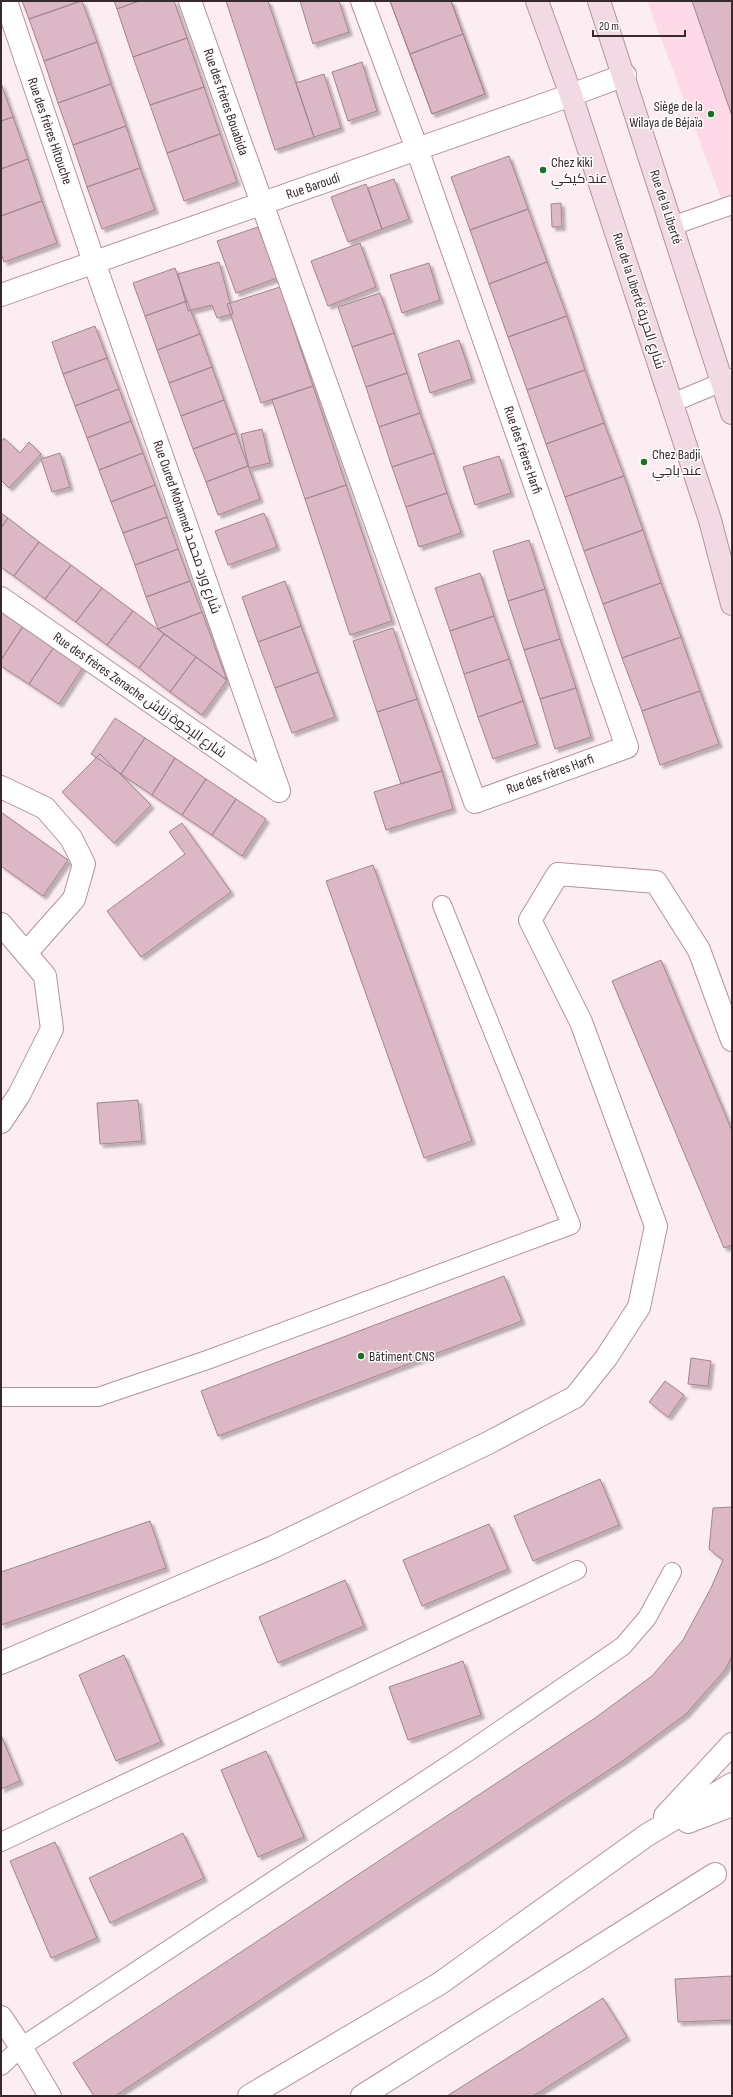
<svg xmlns="http://www.w3.org/2000/svg" width="733" height="2097" viewBox="0 0 733 2097" font-family="'Sofia Sans Condensed',Cairo,sans-serif">
  <style>
    .built { fill: #fed9e8 }
    .building { fill: #dcb7c6; stroke: #a58391; filter: url(#shadow) }
    .lines { fill: none; stroke-linecap: round; stroke-linejoin: round }
    .service-casing { stroke: #b591a0; stroke-width: 20 }
    .minor-casing { stroke: #b591a0; stroke-width: 24 }
    .tertiary-casing { stroke: #b591a0; stroke-width: 24 }
    .secondary-casing { stroke: #b591a0; stroke-width: 24 }
    .service { stroke: #fff; stroke-width: 18 }
    .minor { stroke: #fff; stroke-width: 22 }
    .tertiary { stroke: #fff; stroke-width: 22 }
    .secondary { stroke: #f1dae4; stroke-width: 22 }
    .poi-dot { fill: #157220; stroke: #fff; stroke-width: 1.5 }
    .labels { text-anchor: middle; dominant-baseline: central; stroke-width: 3; stroke-linejoin: round; paint-order: stroke }
    .street-label { font-size: 14px; fill: #38292f; stroke: #fff }
    .poi-label { font-size: 14px; fill: #38292f; stroke: #fff; text-anchor: start }
  </style>
  <defs>
    <filter id="shadow"><feDropShadow dx="3.5" dy="3.5" stdDeviation="1" flood-color="#0004"/></filter>
  </defs>
  <rect width="100%" height="100%" fill="#fcedf3"/>
  <!-- built -->
  <path class="built" d="M647,1H732V227Z"/>
  <!-- building -->
  <path class="building" d="M22,1H80L29,19Z
    M82,1L97,42L44,61L29,19Z
    M114,1H139L117,9Z
    M139,1H174L187,38L133,57L117,9Z
    M226,1H268L314,137L275,150Z
    M300,1H339L349,32L313,44Z
    M390,1H451L485,94L432,114Z
    M390,1H451L463,34L410,54Z
    M692,1H732V116Z
    M463,34L485,94L432,114L410,54Z
    M187,38L204,87L150,105L133,57Z
    M97,42L111,84L58,103L44,61Z
    M362,62L377,111L348,121L332,72Z
    M324,74L341,128L314,137L296,83Z
    M1,83L13,117L1,121Z
    M111,84L126,126L73,145L58,103Z
    M204,87L220,134L167,153L150,105Z
    M13,117L28,159L1,169V121Z
    M126,126L140,168L87,187L73,145Z
    M220,134L237,182L184,201L167,153Z
    M509,156L528,209L470,230L451,177Z
    M28,159L42,201L1,216V169Z
    M140,168L155,210L102,229L87,187Z
    M394,179L409,219L382,229L368,188Z
    M366,184L382,229L348,242L331,197Z
    M42,201L57,243L4,262L1,253V216Z
    M561,203L562,227H552L551,204Z
    M528,209L547,262L489,284L470,230Z
    M258,227L277,278L236,293L217,241Z
    M360,243L376,287L328,306L311,261Z
    M219,262L233,314L217,318L212,305L188,311L178,274Z
    M547,262L567,316L508,337L489,284Z
    M429,263L440,300L402,313L390,275Z
    M175,268L187,301L145,316L133,283Z
    M280,287L313,386L261,403L227,304Z
    M380,293L394,333L352,347L338,307Z
    M187,301L200,334L157,350L145,316Z
    M567,316L585,370L527,390L508,337Z
    M95,326L107,358L63,374L52,342Z
    M394,333L407,373L366,387L352,347Z
    M200,334L212,367L169,383L157,350Z
    M459,340L472,379L430,393L418,354Z
    M107,358L119,389L75,406L63,374Z
    M212,367L224,400L181,416L169,383Z
    M585,370L604,423L546,444L527,390Z
    M407,373L420,413L379,427L366,387Z
    M313,386L346,485L305,499L272,400Z
    M119,389L131,421L87,438L75,406Z
    M224,400L236,433L193,449L181,416Z
    M420,413L434,453L392,467L379,427Z
    M131,421L143,453L99,470L87,438Z
    M604,423L624,476L565,497L546,444Z
    M262,429L270,463L249,468L241,434Z
    M236,433L248,466L206,482L193,449Z
    M4,438L20,453L29,442L41,454L9,488L1,480V442Z
    M60,453L70,487L52,492L41,459Z
    M143,453L155,485L111,502L99,470Z
    M434,453L447,493L406,507L392,467Z
    M499,456L511,493L475,505L463,467Z
    M248,466L260,499L218,515L206,482Z
    M624,476L643,530L584,551L565,497Z
    M155,485L167,517L123,533L111,502Z
    M346,485L392,621L350,635L305,499Z
    M447,493L461,533L419,547L406,507Z
    M1,513L8,518L1,528Z
    M264,513L277,547L228,565L215,531Z
    M167,517L178,549L135,565L123,533Z
    M8,518L39,542L14,576L1,567V528Z
    M643,530L661,583L603,604L584,551Z
    M529,540L545,589L508,601L493,551Z
    M39,542L71,565L45,599L14,576Z
    M178,549L190,581L146,597L135,565Z
    M71,565L102,588L76,622L45,599Z
    M480,573L494,616L450,631L435,588Z
    M190,581L202,612L158,629L146,597Z
    M285,581L301,626L258,642L242,597Z
    M661,583L681,637L622,658L603,604Z
    M102,588L133,611L107,645L76,622Z
    M545,589L560,639L524,650L508,601Z
    M1,607L25,623L1,660Z
    M133,611L164,634L139,668L107,645Z
    M202,612L227,680L158,629Z
    M494,616L509,659L464,674L450,631Z
    M25,623L56,644L29,684L1,666V660Z
    M301,626L318,672L275,688L258,642Z
    M393,628L417,699L377,712L353,641Z
    M164,634L196,657L170,692L139,668Z
    M681,637L700,691L642,711L622,658Z
    M560,639L576,688L540,699L524,650Z
    M56,644L85,664L59,704L29,684Z
    M196,657L227,680L202,715L170,692Z
    M509,659L523,701L478,717L464,674Z
    M318,672L335,717L292,733L275,688Z
    M576,688L591,737L555,749L540,699Z
    M700,691L719,744L660,765L642,711Z
    M417,699L442,771L401,784L377,712Z
    M523,701L537,744L493,759L478,717Z
    M115,718L145,738L121,774L91,754Z
    M145,738L175,758L152,795L121,774Z
    M100,754L151,805L114,843L62,792Z
    M175,758L206,779L182,815L152,795Z
    M442,771L453,809L386,830L374,792Z
    M206,779L236,799L212,835L182,815Z
    M236,799L266,819L242,856L212,835Z
    M1,812L68,860L43,896L1,866Z
    M182,823L231,892L141,957L107,911L185,854L169,832Z
    M373,865L472,1141L424,1158L326,881Z
    M661,960L732,1131V1245L724,1248L612,981Z
    M138,1100L142,1141L100,1144L97,1103Z
    M504,1276L522,1321L218,1436L201,1391Z
    M691,1358L711,1361L708,1386L688,1384Z
    M665,1381L684,1395L668,1417L649,1402Z
    M600,1479L619,1525L533,1561L514,1516Z
    M732,1507V1656L725,1670L686,1714L624,1760L115,2096H94L73,2063L595,1718L652,1676L683,1640L711,1588L723,1560L709,1549L713,1508Z
    M150,1521L166,1568L1,1625V1572Z
    M489,1524L508,1569L422,1606L403,1560Z
    M345,1580L364,1626L278,1663L259,1617Z
    M124,1655L161,1742L116,1761L79,1675Z
    M463,1661L481,1715L408,1740L389,1687Z
    M1,1735L20,1781L1,1789Z
    M266,1751L304,1837L258,1857L221,1770Z
    M183,1833L204,1878L110,1923L89,1878Z
    M55,1842L97,1938L51,1958L10,1861Z
    M732,1976V2020L678,2022L675,1979Z
    M603,1998L627,2037L533,2096H447Z"/>
  <g class="lines">
    <!-- service casing -->
    <g class="service-casing">
      <path id="service" d="M672,226L732,205
        M672,403L732,378
        M1,1397H98L207,1360L571,1225L442,905
        M1,1842L577,1570
        M1,2066L21,2047L465,1754L623,1646L647,1618L672,1572"/>
    </g>
    <!-- minor casing -->
    <g class="minor-casing">
      <path id="minor" d="M6,1L94,262L279,791
        M190,1L475,802L627,747L417,149L362,1
        M1,295L571,95L625,75
        M1,598L279,791
        M1,787L45,808L71,838L84,864L74,899L26,953
        M1,924L45,976L52,1029L19,1095L1,1122
        M1,1663L273,1547L488,1443L575,1397L606,1358L639,1307L656,1226L581,1022L530,920L558,874L656,882L699,950L732,1040
        M1,2017L21,2047L50,2096
        M362,2096L715,1874"/>
    </g>
    <!-- tertiary casing -->
    <g class="tertiary-casing">
      <path id="tertiary" d="M665,1816L732,1744
        M688,1822L732,1805
        M249,2096L439,1984L647,1835L732,1784"/>
    </g>
    <!-- secondary casing -->
    <g class="secondary-casing">
      <path id="secondary" d="M537,1L571,95L710,520L732,604
        M599,1L732,413"/>
    </g>
    <!-- service -->
    <use href="#service" class="service"/>
    <!-- minor -->
    <use href="#minor" class="minor"/>
    <!-- tertiary -->
    <use href="#tertiary" class="tertiary"/>
    <!-- secondary -->
    <use href="#secondary" class="secondary"/>
  </g>
  <!-- markers -->
  <g class="poi-dot">
    <circle cx="711" cy="114" r="4"/>
    <circle cx="543" cy="170" r="4"/>
    <circle cx="644" cy="462" r="4"/>
    <circle cx="361" cy="1356" r="4"/>
  </g>
  <g class="labels">
    <!-- street labels -->
    <g class="street-label">
      <text transform="translate(226 102) rotate(71)">Rue des frères Bouabida</text>
      <text transform="translate(50 131) rotate(71)">Rue des frères Hitouche</text>
      <text transform="translate(313 186) rotate(-19)">Rue Baroudi</text>
      <text transform="translate(666 207) rotate(72)">Rue de la Liberté</text>
      <text transform="translate(639 301) rotate(72)">Rue de la Liberté شارع الحرية</text>
      <text transform="translate(523 450) rotate(71)">Rue des frères Harfi</text>
      <text transform="translate(187 527) rotate(71)">Rue Oured Mohamed شارع ورد محمد</text>
      <text transform="translate(140 695) rotate(35)">Rue des frères Zenache شارع الإخوة زناش</text>
      <text transform="translate(550 774) rotate(-20)">Rue des frères Harfi</text>
    </g>
    <!-- poi labels -->
    <g class="poi-label">
      <text x="703" y="106" text-anchor="end">Siège de la<tspan x="703" dy="16">Wilaya de Béjaïa</tspan></text>
      <text x="551" y="162">Chez kiki<tspan x="551" dy="16">عند كيكي</tspan></text>
      <text x="652" y="454">Chez Badji<tspan x="652" dy="16">عند باجي</tspan></text>
      <text x="369" y="1356">Bâtiment CNS</text>
    </g>
  </g>
  <!-- border -->
  <rect width="733" height="2097" fill="none" stroke="#38292f" stroke-width="4"/>
  <!-- scale -->
  <path d="M593 30v6h92v-6" fill="none" stroke="#38292f" stroke-width="2"/>
  <text x="599" y="30" font-size="12" fill="#38292f" stroke="#ffffff" stroke-width="3" paint-order="stroke">20 m</text>
</svg>
